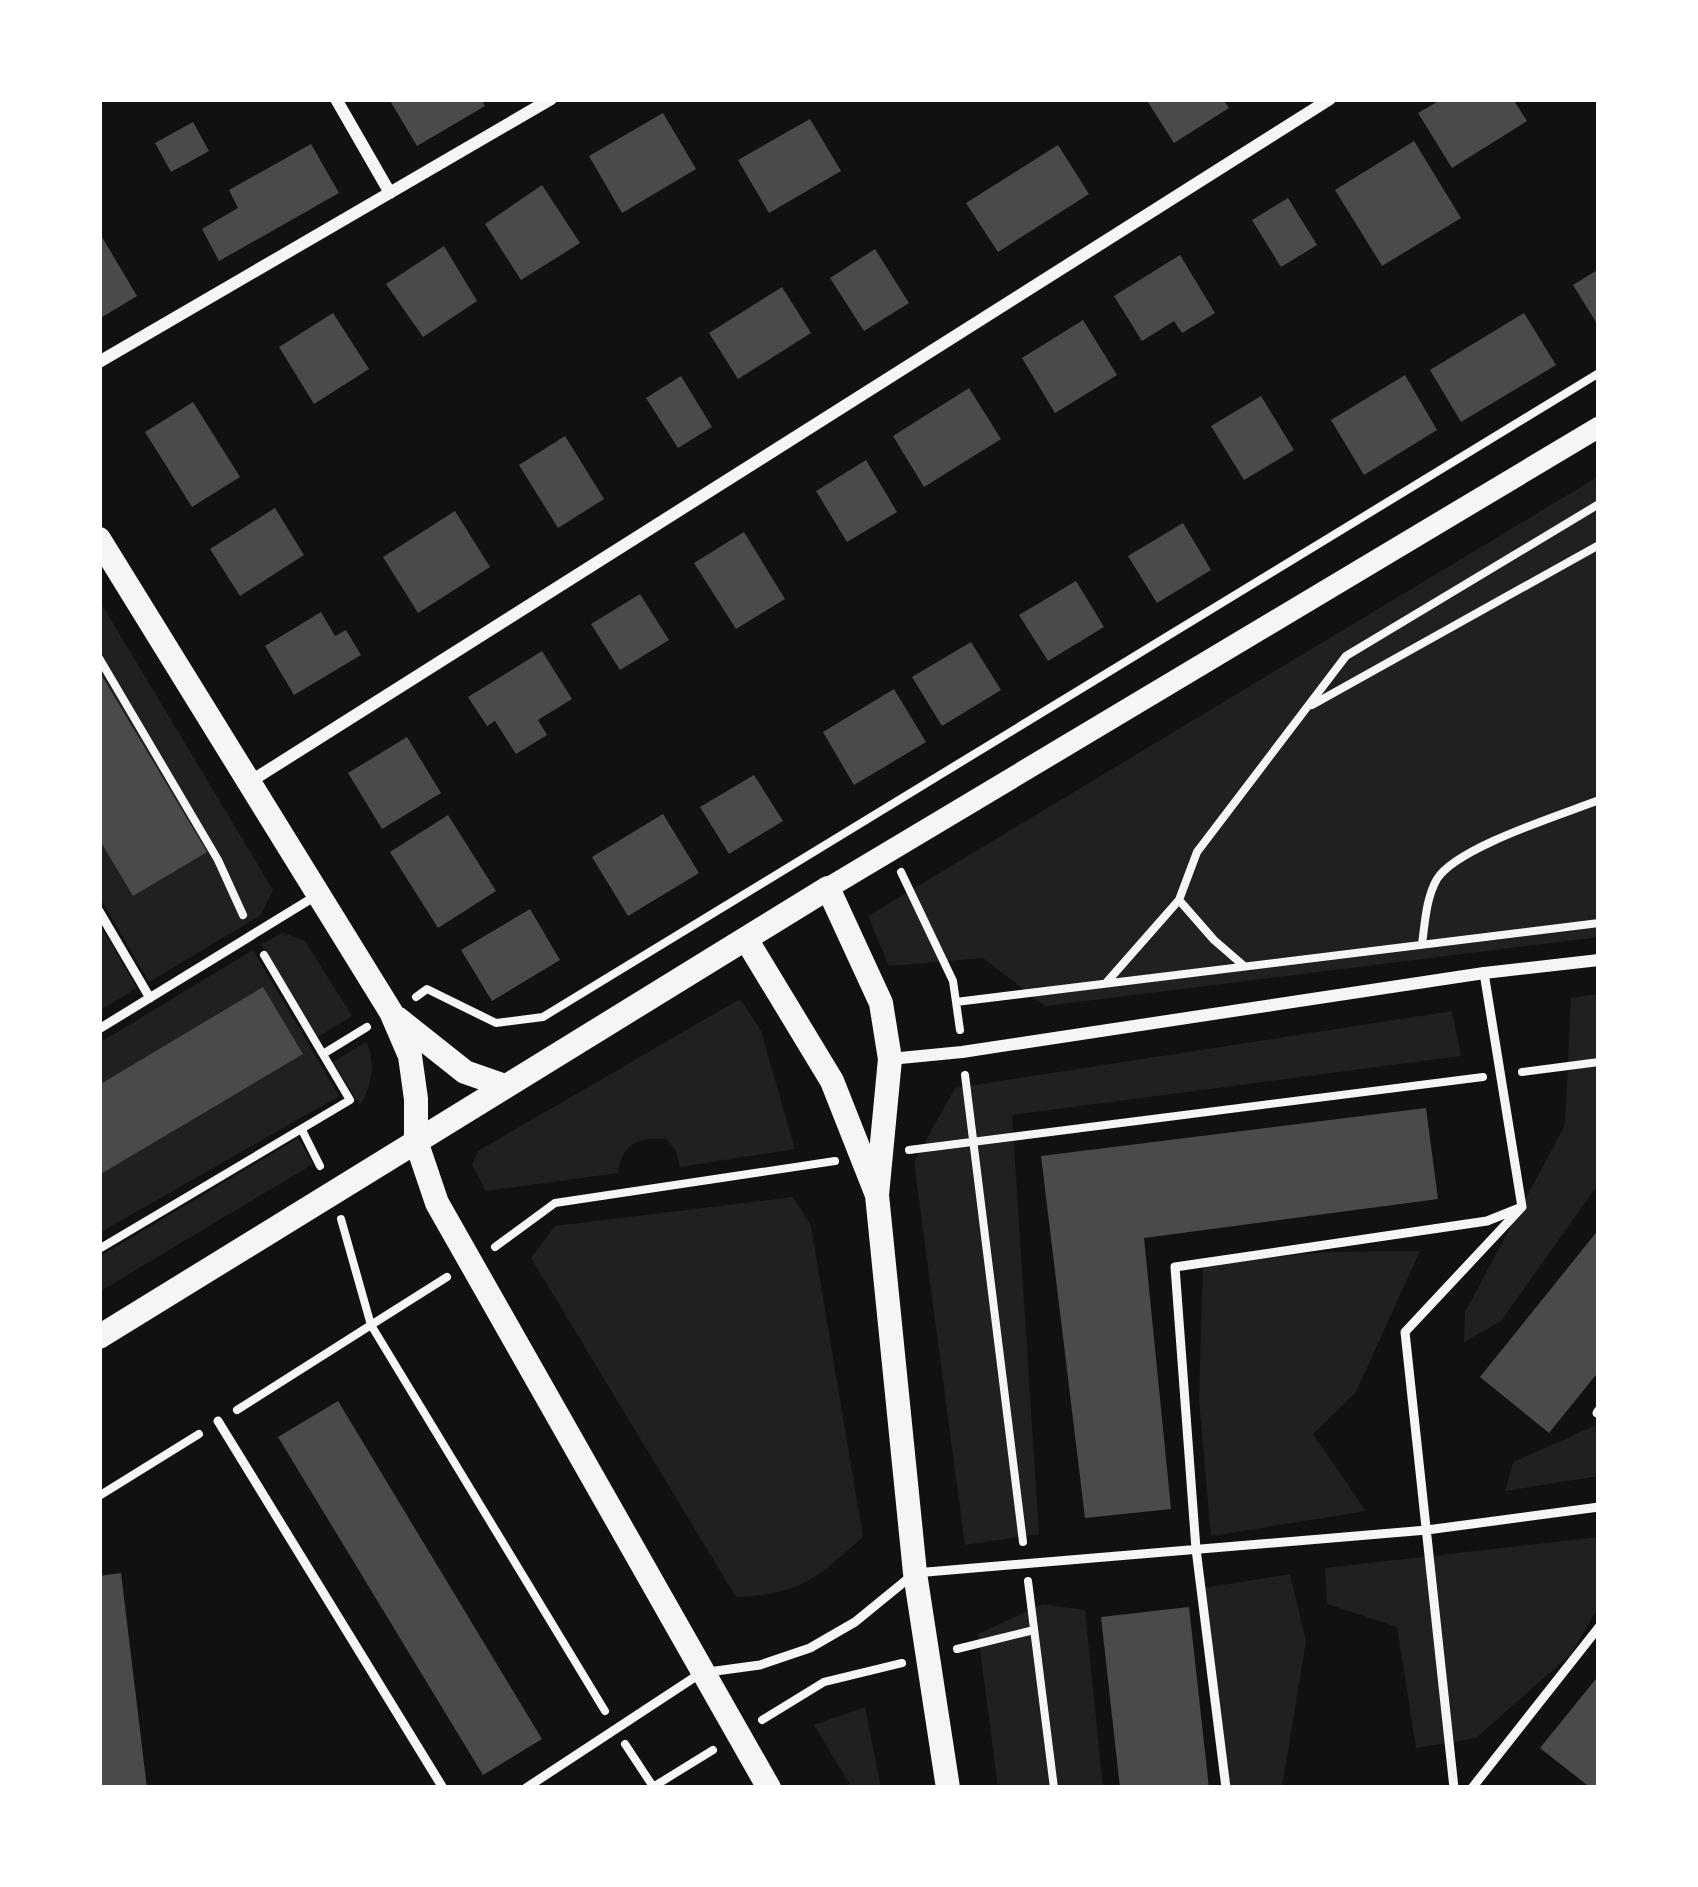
<svg xmlns="http://www.w3.org/2000/svg" width="1698" height="1887" viewBox="0 0 1698 1887" font-family="'Alegreya Sans',sans-serif">
  <style>
    .green { fill: #202020 }
    .building { fill: #4a4a4a }
    .lines { fill: none; stroke-linecap: round; stroke-linejoin: round }
    .path { stroke: #f5f5f5; stroke-width: 8 }
    .service { stroke: #f5f5f5; stroke-width: 9 }
    .minor { stroke: #f5f5f5; stroke-width: 12 }
    .tertiary { stroke: #f5f5f5; stroke-width: 21 }
    .secondary { stroke: #f5f5f5; stroke-width: 24 }
  </style>
  <rect width="100%" height="100%" fill="#111"/>
  <!-- green -->
  <path class="green" d="M1599,476V937L1045,1006L983,958L889,966L868,916Z
    M99,600L273,890L261,915L149,982L99,896Z
    M99,923L137,988L99,1011Z
    M283,933L305,941L352,1016L318,1037L261,944Z
    M253,950L339,1096L99,1233V1043Z
    M1599,994V1183L1501,1321L1464,1342L1465,1312L1565,1125L1571,998Z
    M740,999L761,1031L795,1149L680,1167L676,1151L666,1139C639,1136 621,1145 618,1173L486,1191L472,1165L478,1151Z
    M1452,1011L1461,1056L1012,1115L1039,1534L965,1545L914,1162L955,1088Z
    M366,1042C377,1062 371,1087 360,1106L333,1062Z
    M298,1138L313,1164L99,1292V1257Z
    M793,1197L811,1226L863,1537C816,1578 801,1595 736,1597L531,1258L555,1226Z
    M1420,1251L1356,1392L1313,1434L1366,1511L1211,1536L1199,1400L1203,1264L1326,1252Z
    M1599,1424V1476L1505,1491L1513,1462Z
    M1599,1537V1606L1571,1654L1476,1738L1416,1748L1397,1627L1327,1604L1325,1568Z
    M1290,1574L1306,1641L1282,1788H1227L1204,1588Z
    M1043,1604L1085,1610L1103,1788H998L978,1634Z
    M865,1707L881,1788H852L814,1725Z"/>
  <!-- building -->
  <path class="building" d="M389,99H481L485,106L417,146Z
    M1146,99H1223L1229,108L1174,143Z
    M1442,99H1513L1527,121L1452,168L1418,113Z
    M663,113L696,169L622,213L589,156Z
    M810,119L841,171L769,213L738,160Z
    M193,122L209,151L171,172L155,143Z
    M1414,141L1461,218L1382,266L1335,190Z
    M311,144L339,193L219,261L202,229L238,208L229,190Z
    M1058,145L1089,194L998,252L966,203Z
    M542,185L580,243L521,280L485,224Z
    M1288,198L1317,245L1281,267L1252,220Z
    M99,232L137,296L99,319Z
    M444,246L477,301L423,337L386,284Z
    M875,249L909,303L864,331L830,278Z
    M1180,255L1215,313L1182,333L1174,321L1142,341L1114,296Z
    M1599,269V327L1573,285Z
    M782,287L811,333L738,379L709,333Z
    M333,313L369,369L314,404L279,347Z
    M1524,313L1556,365L1461,422L1430,370Z
    M1083,320L1117,375L1055,413L1022,358Z
    M1405,375L1437,430L1364,475L1331,420Z
    M681,376L712,427L678,448L646,398Z
    M969,388L1001,439L924,487L893,436Z
    M1261,396L1294,450L1244,480L1211,426Z
    M193,402L240,477L192,507L145,432Z
    M565,436L604,499L558,528L519,465Z
    M866,460L897,512L847,542L816,491Z
    M275,508L304,555L240,596L210,549Z
    M455,511L490,567L418,613L383,557Z
    M1183,523L1211,570L1157,603L1128,556Z
    M744,532L785,599L736,629L694,563Z
    M1076,581L1104,627L1048,661L1019,615Z
    M640,594L669,640L620,670L591,624Z
    M321,612L335,636L346,630L361,655L294,695L265,646Z
    M971,642L1001,690L942,726L912,677Z
    M542,651L572,699L538,720L547,735L516,754L495,721L487,726L468,697Z
    M99,671L207,852L133,896L99,839Z
    M894,689L926,742L854,785L823,732Z
    M407,737L441,793L382,829L348,773Z
    M754,775L783,821L729,854L700,807Z
    M663,814L699,873L628,916L592,857Z
    M448,815L496,891L438,928L390,852Z
    M530,909L560,960L492,1001L461,950Z
    M263,987L303,1054L99,1175V1085Z
    M1426,1108L1438,1199L1144,1238L1171,1509L1085,1518L1041,1156Z
    M1599,1229V1371L1549,1433L1480,1377Z
    M338,1401L542,1739L483,1775L278,1437Z
    M121,1573L147,1788H99V1576Z
    M1189,1607L1209,1788H1120L1101,1617Z
    M1599,1675V1788H1591L1540,1748Z"/>
  <g class="lines">
    <!-- path -->
    <path class="path" d="M99,658L218,860L243,915
      M1312,705L1599,545
      M901,872L953,981L960,1030
      M1179,900L1214,940L1244,966
      M1422,944C1425,923 1426,898 1437,879C1457,847 1561,815 1599,800
      M1106,983L1179,900L1197,852L1346,656L1599,504
      M416,997L427,989L496,1023L543,1017L1599,373
      M956,1002L1599,923
      M323,1054L367,1027
      M1522,1072L1599,1062
      M965,1075L1023,1542
      M302,1130L320,1166
      M909,1150L1483,1077
      M341,1219L371,1325L447,1277
      M495,1247L555,1203L835,1161
      M99,1249L350,1100L264,955
      M237,1410L371,1325L605,1711
      M99,1496L199,1434
      M1028,1581L1054,1788
      M957,1649L1034,1630
      M762,1720L824,1682L902,1663
      M625,1744L654,1788
      M653,1787L713,1750"/>
    <!-- service -->
    <path class="service" d="M99,911L150,998
      M99,1029L314,897
      M1597,1413L1599,1410
      M218,1421L443,1788
      M526,1788L701,1673L760,1665L810,1648L855,1622L915,1573L1427,1530L1599,1507
      M1226,1788L1196,1549L1175,1267L1487,1221L1522,1207
      M1454,1788L1405,1332L1522,1207L1484,973
      M1472,1788L1599,1627"/>
    <!-- minor -->
    <path class="minor" d="M336,99L390,193
      M99,362L551,99
      M248,783L1330,99
      M890,1059L962,1052L1484,973L1599,960"/>
    <!-- tertiary -->
    <path class="tertiary" d="M828,888L1599,427"/>
    <!-- secondary -->
    <path class="secondary" d="M99,539L391,1012L410,1056L416,1099V1141L437,1203L769,1788
      M746,939L832,1081L877,1195L915,1573L948,1788
      M397,1018L465,1072L505,1086
      M99,1337L828,888L881,1003L890,1059L877,1195"/>
  </g>
  <!-- border -->
  <rect width="1698" height="1887" fill="none" stroke="#ffffff" stroke-width="204"/>
</svg>
